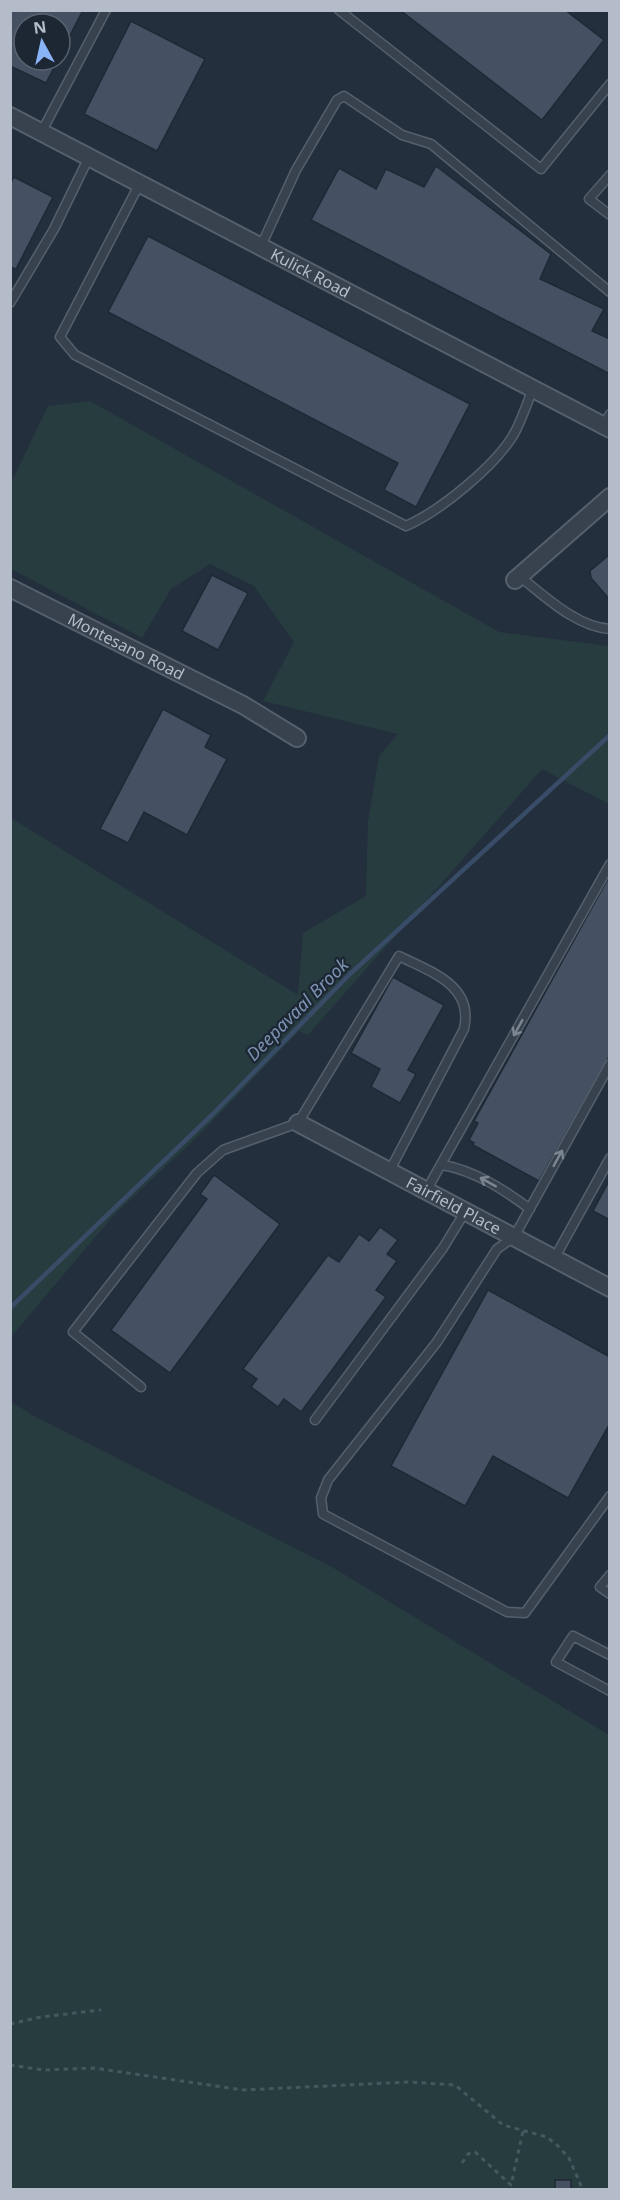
<svg xmlns="http://www.w3.org/2000/svg" width="620" height="2200" viewBox="0 0 620 2200" font-family="'Noto Sans',sans-serif">
  <style>
    .green { fill: #263c3f }
    .lines { fill: none; stroke-linecap: round; stroke-linejoin: round }
    .stream { stroke: #394c67; stroke-width: 4.5 }
    .building { fill: #455162; stroke: #1f2835; stroke-width: 1.5 }
    .lane-casing { stroke: #565f6c; stroke-width: 11 }
    .street-casing { stroke: #565f6c; stroke-width: 20 }
    .path { stroke: #44595c; stroke-width: 3; stroke-dasharray: 4.5 4.5; stroke-linecap: butt }
    .lane { stroke: #38414e; stroke-width: 8 }
    .street { stroke: #38414e; stroke-width: 16 }
    .oneway { stroke: #7c8592 }
    .labels { text-anchor: middle; dominant-baseline: central; stroke-width: 4.5; stroke-linejoin: round; paint-order: stroke }
    .street-label { font-size: 16px; fill: #b4bcc9; stroke: #1d2633 }
    .water-label { font-size: 18px; font-style: italic; fill: #7c92b1; stroke: #1d2633 }
  </style>
  <rect width="100%" height="100%" fill="#242f3e"/>
  <!-- green -->
  <path class="green" d="M90,401L499,632L609,646V804L542,769L308,1035L299,1031L197,1137L113,1216L11,1337V818L298,995L303,933L366,896L368,822L379,756L398,734L263,701L294,642L254,586L210,564L171,589L142,638L11,569V483L48,406Z
    M10,1401L32,1415L332,1567L609,1735V2189H11Z"/>
  <g class="lines">
    <!-- stream -->
    <path class="stream" d="M10,1308L213,1114L349,975L610,735"/>
  </g>
  <!-- building -->
  <path class="building" d="M10,10H83L60,55V24H24V60H58L46,83L10,66Z
    M400,10H565L604,40L542,120Z
    M131,21L205,59L157,151L84,114Z
    M436,166L551,254L540,279L604,309L592,331L610,339V374L311,220L339,168L376,189L386,169L424,187Z
    M14,177L53,197L16,269L10,267V184Z
    M148,236L470,404L416,507L384,490L398,463L108,312Z
    M610,554V600L591,578L590,571Z
    M212,575L248,593L218,650L182,631Z
    M163,709L211,735L205,747L227,759L187,835L144,812L128,843L100,829Z
    M610,875V1055L539,1181L473,1145L474,1143L469,1140L478,1123L474,1121Z
    M393,977L444,1005L408,1070L416,1074L400,1103L371,1087L380,1069L351,1053Z
    M214,1175L280,1224L170,1373L111,1330L207,1199L200,1194Z
    M610,1179V1220L593,1211Z
    M380,1227L398,1240L387,1254L397,1261L376,1290L386,1297L301,1412L284,1399L278,1407L251,1387L257,1379L243,1369L328,1255L339,1262L359,1234L369,1241Z
    M488,1290L610,1357V1423L568,1498L493,1456L465,1506L391,1466Z
    M555,2180H571V2190H555Z"/>
  <g class="lines">
    <!-- lane casing -->
    <g class="lane-casing">
      <path id="lane" d="M339,10L541,169L610,84
        M42,131L106,10
        M610,175L589,199L610,215
        M140,183L60,337L75,355L406,526C440,511 497,465 515,432C522,419 527,403 533,389
        M261,246L296,170L337,100L344,96L402,135L431,144L610,292
        M10,303L54,229L89,157
        M603,426L610,414
        M519,576C545,596 576,627 610,629
        M610,1064L514,1237L497,1249L437,1342L328,1480L321,1498L323,1514L507,1612L525,1613L610,1496
        M443,1165C475,1171 503,1189 530,1209
        M426,1191L610,864
        M554,1259L610,1158
        M141,1387L73,1332L197,1173L223,1150L298,1123L399,956C431,972 474,985 464,1029L389,1172
        M315,1420L443,1248L465,1212
        M610,1575L600,1587L610,1594
        M610,1655L573,1636L556,1662L610,1691"/>
    </g>
    <!-- street casing -->
    <g class="street-casing">
      <g id="street">
        <path id="s1" d="M10,116L610,429"/>
        <path d="M515,580L610,497"/>
        <path id="s2" d="M10,588L243,705L297,738"/>
        <path id="s3" d="M298,1123L610,1288"/>
      </g>
    </g>
    <!-- path -->
    <path class="path" d="M10,2024L41,2017L101,2010
      M10,2065L43,2070L94,2068L243,2090L409,2082L455,2085L503,2125L547,2137L558,2146L569,2158L583,2190
      M462,2163L468,2154L475,2152L511,2185L523,2131"/>
    <!-- lane -->
    <use href="#lane" class="lane"/>
    <!-- street -->
    <use href="#street" class="street"/>
  </g>
  <!-- one-way arrows -->
  <defs><path id="oneway-shaft" d="M-6 0H5M1.5-3L5.5 0L1.5 3" fill="none" stroke-width="1.6" stroke-linecap="round" stroke-linejoin="round" transform="scale(1.5)"/></defs>
  <g class="oneway">
    <use href="#oneway-shaft" transform="translate(518 1028) rotate(119)"/>
    <use href="#oneway-shaft" transform="translate(558 1158) rotate(-61)"/>
    <use href="#oneway-shaft" transform="translate(488 1182) rotate(-151)"/>
  </g>
  <g class="labels">
    <!-- street labels -->
    <g class="street-label">
      <text stroke="none"><textPath href="#s1" startOffset="339">Kulick Road</textPath></text>
      <text stroke="none"><textPath href="#s2" startOffset="130">Montesano Road</textPath></text>
      <text stroke="none"><textPath href="#s3" startOffset="176">Fairfield Place</textPath></text>
    </g>
    <!-- water labels -->
    <g class="water-label">
      <text transform="translate(297 1009) rotate(-45)">Deepavaal Brook</text>
    </g>
  </g>
  <!-- border -->
  <rect width="620" height="2200" fill="none" stroke="#b4bcc9" stroke-width="24"/>
  <!-- north arrow -->
  <g transform="translate(42 42) rotate(352)"><circle r="28" fill="#1d2633" stroke="#59626f" stroke-width="1.5"/>
  <path d="M0-4.5L10 22L0 15L-10 22Z" fill="#8ab4f8"/>
  <text y="-9" font-size="16" font-weight="bold" text-anchor="middle" fill="#b4bcc9">N</text>
  </g>
</svg>
